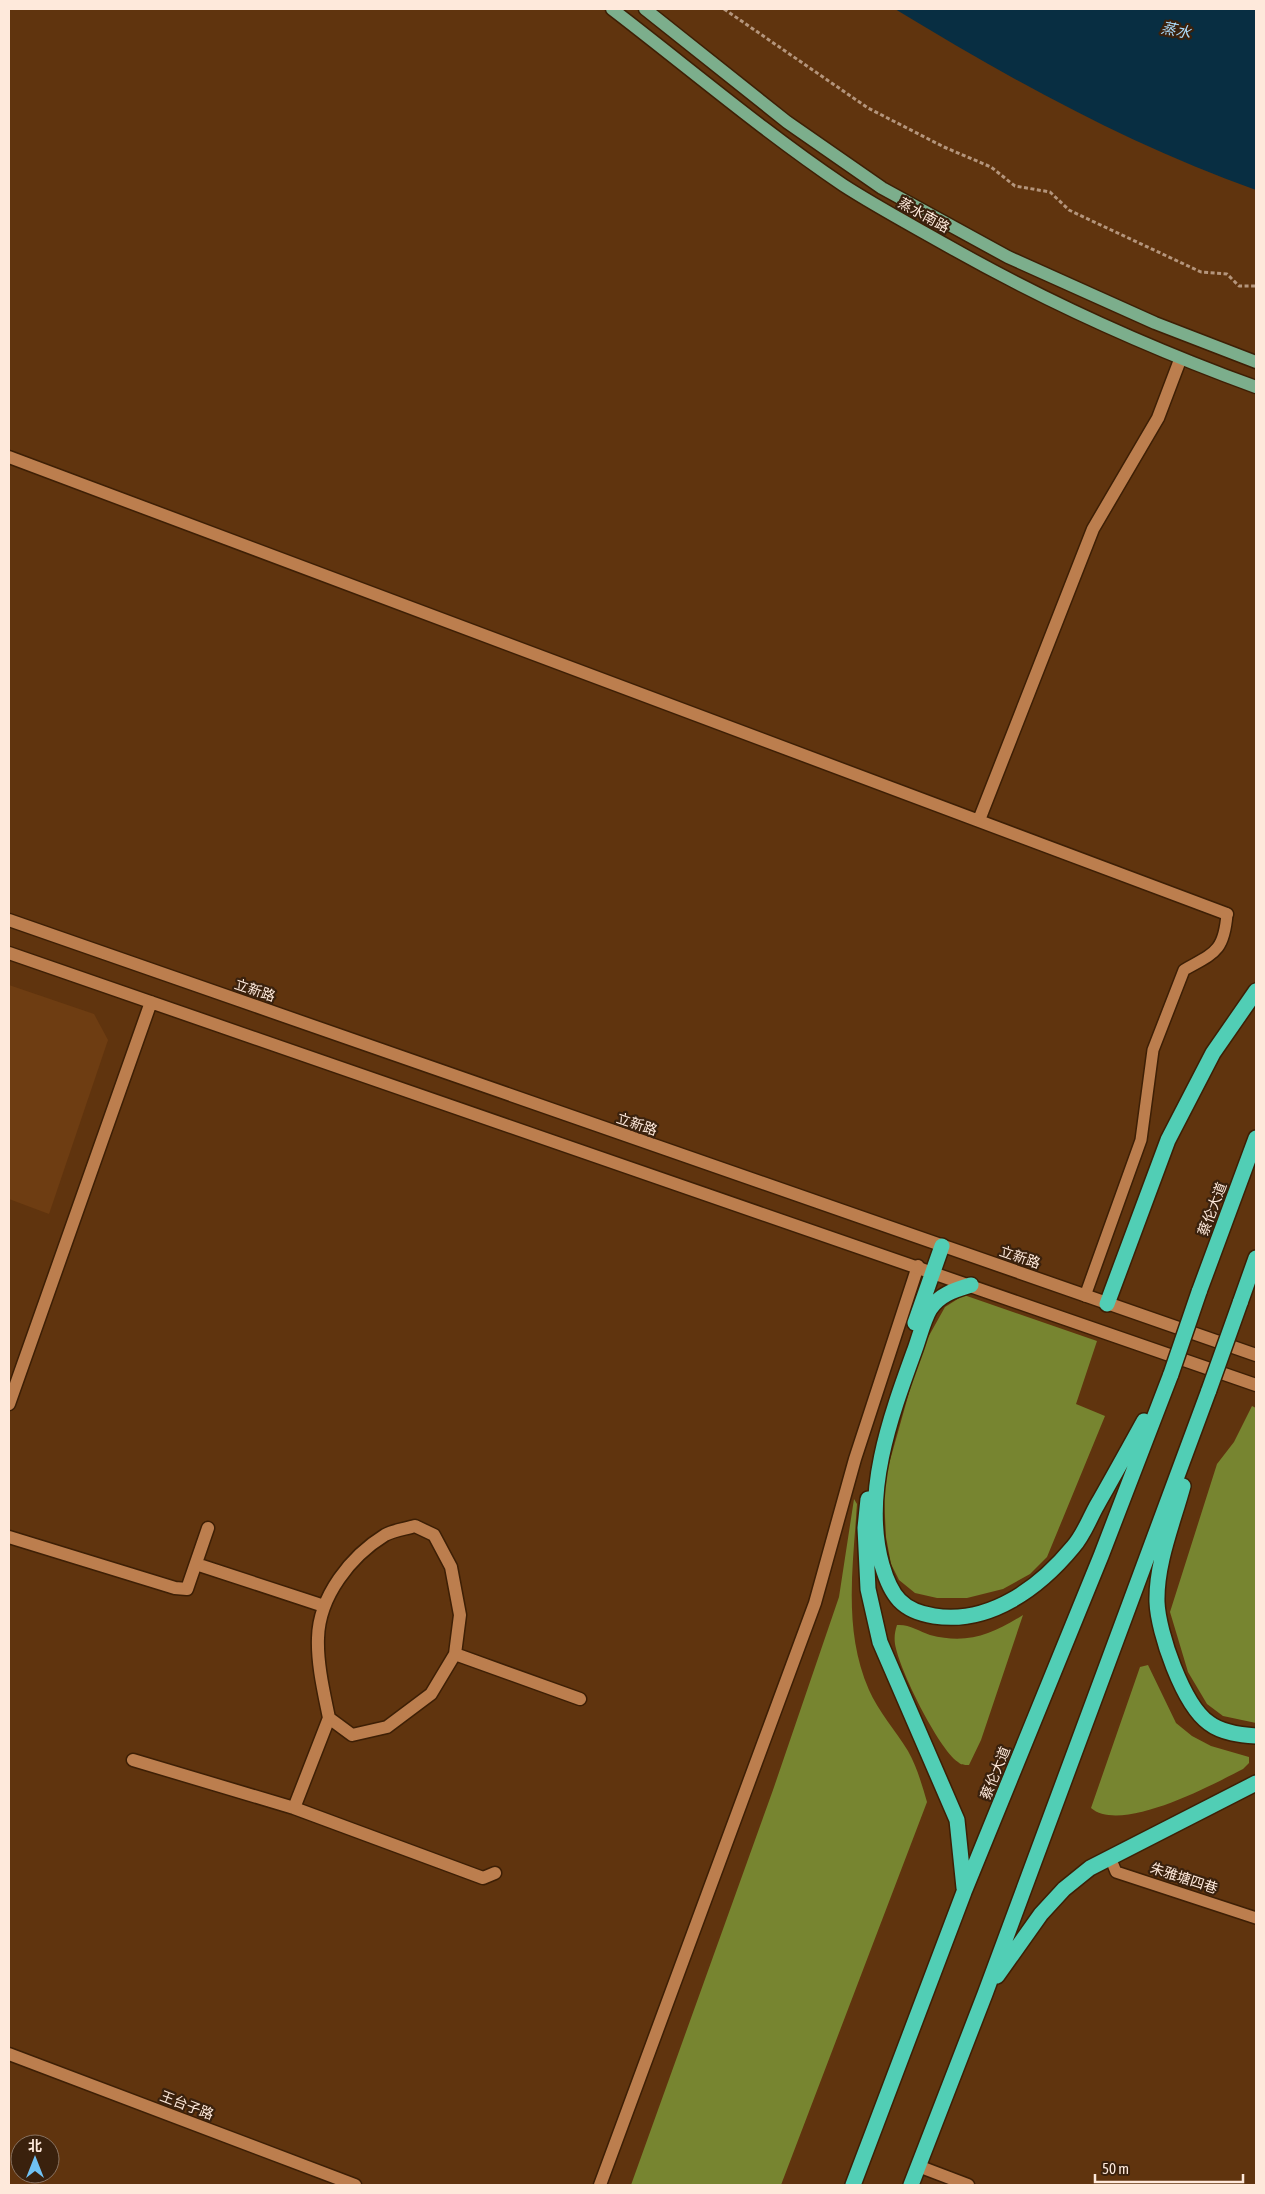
<svg xmlns="http://www.w3.org/2000/svg" width="1265" height="2194" viewBox="0 0 1265 2194" font-family="'Asap Condensed','Noto Sans SC',sans-serif">
  <style>
    .built { fill: #6e3d12 }
    .forest { fill: #778530 }
    .water { fill: #082e42 }
    .lines { fill: none; stroke-linecap: round; stroke-linejoin: round }
    .lane-casing { stroke: #3d1f05; stroke-width: 14 }
    .street-casing { stroke: #3d1f05; stroke-width: 15 }
    .secondary-casing { stroke: #3d1f05; stroke-width: 15 }
    .primary-casing { stroke: #3d1f05; stroke-width: 15 }
    .highway-casing { stroke: #3d1f05; stroke-width: 18 }
    .path { stroke: #b4957c; stroke-width: 3; stroke-dasharray: 4 2.5; stroke-linecap: butt }
    .lane { stroke: #bc7e4e; stroke-width: 11 }
    .street { stroke: #bc7e4e; stroke-width: 12 }
    .secondary { stroke: #bc7e4e; stroke-width: 12 }
    .primary { stroke: #7cae8c; stroke-width: 12 }
    .highway { stroke: #51ceb5; stroke-width: 15 }
    .highway-bridge-casing { stroke: #3d1f05; stroke-width: 18; stroke-linecap: butt }
    .highway-bridge { stroke: #51ceb5; stroke-width: 15 }
    .labels { text-anchor: middle; dominant-baseline: central; stroke-width: 4.5; stroke-linejoin: round; paint-order: stroke }
    .street-label { font-size: 14px; fill: #fee9db; stroke: #3a210d }
    .water-label { font-size: 15px; font-style: italic; fill: #abdbfb; stroke: #3a210d }
  </style>
  <rect width="100%" height="100%" fill="#60340e"/>
  <!-- built -->
  <path class="built" d="M9,985L94,1014L108,1040L49,1214L9,1199Z"/>
  <!-- forest -->
  <path class="forest" d="M964,1295L1097,1341L1076,1404L1105,1416L1047,1557L1030,1574L1003,1589L967,1598H937L915,1593L899,1580L891,1564L886,1537L884,1497L887,1471L921,1350L945,1307Z
    M1252,1406L1256,1408V1723L1223,1716L1207,1704L1188,1672L1170,1612L1217,1464L1234,1442Z
    M854,1499L857,1504C853,1567 843,1631 869,1690C878,1711 896,1731 908,1751C917,1767 922,1785 927,1802L781,2185H631L773,1790L839,1597Z
    M1023,1615L981,1740L969,1765C964,1765 961,1765 958,1762C938,1748 899,1669 895,1644C894,1637 895,1631 897,1625C909,1624 919,1631 930,1635C968,1645 992,1634 1023,1615Z
    M1148,1665L1176,1723L1192,1736L1211,1746L1249,1757V1763L1243,1769C1212,1785 1121,1834 1091,1808L1140,1667Z"/>
  <!-- water -->
  <path class="water" d="M895,9H1256V190C1129,145 1010,79 895,9Z"/>
  <g class="lines">
    <!-- lane casing -->
    <g class="lane-casing">
      <path id="lane" d="M1085,1296L1141,1140L1153,1050L1184,970C1214,953 1224,952 1227,914
        M1110,1857L1116,1872L1256,1918"/>
    </g>
    <!-- street casing -->
    <g class="street-casing">
      <path id="street" d="M9,457L1227,914
        M979,820L1093,529L1158,418L1180,360
        M415,1526L434,1535L451,1567L460,1615L455,1654L431,1694L387,1727L352,1735L329,1718C324,1693 317,1664 318,1638C319,1596 351,1556 385,1535C394,1530 405,1529 415,1526Z
        M9,1537L175,1588L187,1589L208,1528
        M196,1564L324,1606
        M455,1654L580,1699
        M133,1760L294,1808L483,1878L495,1873
        M294,1808L329,1718
        M918,2166L968,2185
        M600,2185L815,1603L855,1459L918,1266"/>
    </g>
    <!-- secondary casing -->
    <g class="secondary-casing">
      <path id="secondary" d="M9,920L1256,1355
        M9,953L1256,1385
        M9,1404L151,1002
        M9,2054L355,2185"/>
    </g>
    <!-- primary casing -->
    <g class="primary-casing">
      <path id="primary" d="M612,9C689,68 763,131 843,185C877,207 913,226 948,246C1047,302 1149,348 1256,387
        M645,9L787,122L882,188L1008,257L1155,323L1256,362"/>
    </g>
    <!-- highway casing -->
    <g class="highway-casing">
      <path id="highway" d="M971,1285C955,1290 940,1294 930,1309C923,1321 919,1339 914,1352C890,1418 862,1495 882,1565C891,1596 902,1611 934,1616C990,1625 1040,1587 1073,1547C1083,1536 1089,1520 1096,1507C1112,1479 1128,1450 1144,1421
        M1199,1292L1256,1138
        M1240,1303L1256,1258
        M1107,1304L1168,1140L1213,1053L1256,991
        M915,1323L942,1246
        M1183,1486C1173,1523 1156,1563 1157,1602C1158,1632 1183,1705 1209,1723C1222,1733 1241,1735 1256,1736
        M868,1499L865,1528L868,1589L880,1642L957,1820L964,1888
        M997,1976L1041,1914L1064,1889L1090,1868L1256,1783
        M853,2185L964,1892L1101,1556L1171,1374
        M911,2185L985,1994L1209,1390"/>
    </g>
    <!-- path -->
    <path class="path" d="M724,9L868,108L944,147L991,167L1015,186L1050,192L1069,210L1092,221L1201,272L1227,274L1239,286H1256"/>
    <!-- lane -->
    <use href="#lane" class="lane"/>
    <!-- street -->
    <use href="#street" class="street"/>
    <!-- secondary -->
    <use href="#secondary" class="secondary"/>
    <!-- primary -->
    <use href="#primary" class="primary"/>
    <!-- highway -->
    <use href="#highway" class="highway"/>
    <!-- highway-bridge casing -->
    <g class="highway-bridge-casing">
      <path id="highway-bridge" d="M1171,1374L1199,1292
        M1209,1390L1240,1303"/>
    </g>
    <!-- highway-bridge -->
    <use href="#highway-bridge" class="highway-bridge"/>
  </g>
  <g class="labels">
    <!-- street labels -->
    <g class="street-label">
      <text transform="translate(924 215) rotate(29)">蒸水南路</text>
      <text transform="translate(255 990) rotate(19)">立新路</text>
      <text transform="translate(637 1124) rotate(19)">立新路</text>
      <text transform="translate(1212 1209) rotate(-69)">蔡伦大道</text>
      <text transform="translate(1020 1257) rotate(19)">立新路</text>
      <text transform="translate(995 1773) rotate(-68)">蔡伦大道</text>
      <text transform="translate(1184 1878) rotate(18)">朱雅塘四巷</text>
      <text transform="translate(187 2105) rotate(21)">王台子路</text>
    </g>
    <!-- water labels -->
    <g class="water-label">
      <text transform="translate(1176 30) rotate(11)">蒸水</text>
    </g>
  </g>
  <!-- border -->
  <rect width="1265" height="2194" fill="none" stroke="#fee9db" stroke-width="20"/>
  <!-- north arrow -->
  <g transform="translate(35 2159)"><circle r="24" fill="#3a210d" stroke="#88715f"/>
  <path d="M0-4L9 19L0 12L-9 19Z" fill="#70c2f4"/>
  <text y="-8" font-size="14" font-weight="bold" text-anchor="middle" fill="#fee9db">北</text>
  </g>
  <!-- scale -->
  <path d="M1095 2174v8h148v-8" fill="none" stroke="#fee9db" stroke-width="2.5"/>
  <text x="1102" y="2174" font-size="15" fill="#fee9db" stroke="#3a210d" stroke-width="4" paint-order="stroke">50 m</text>
</svg>
